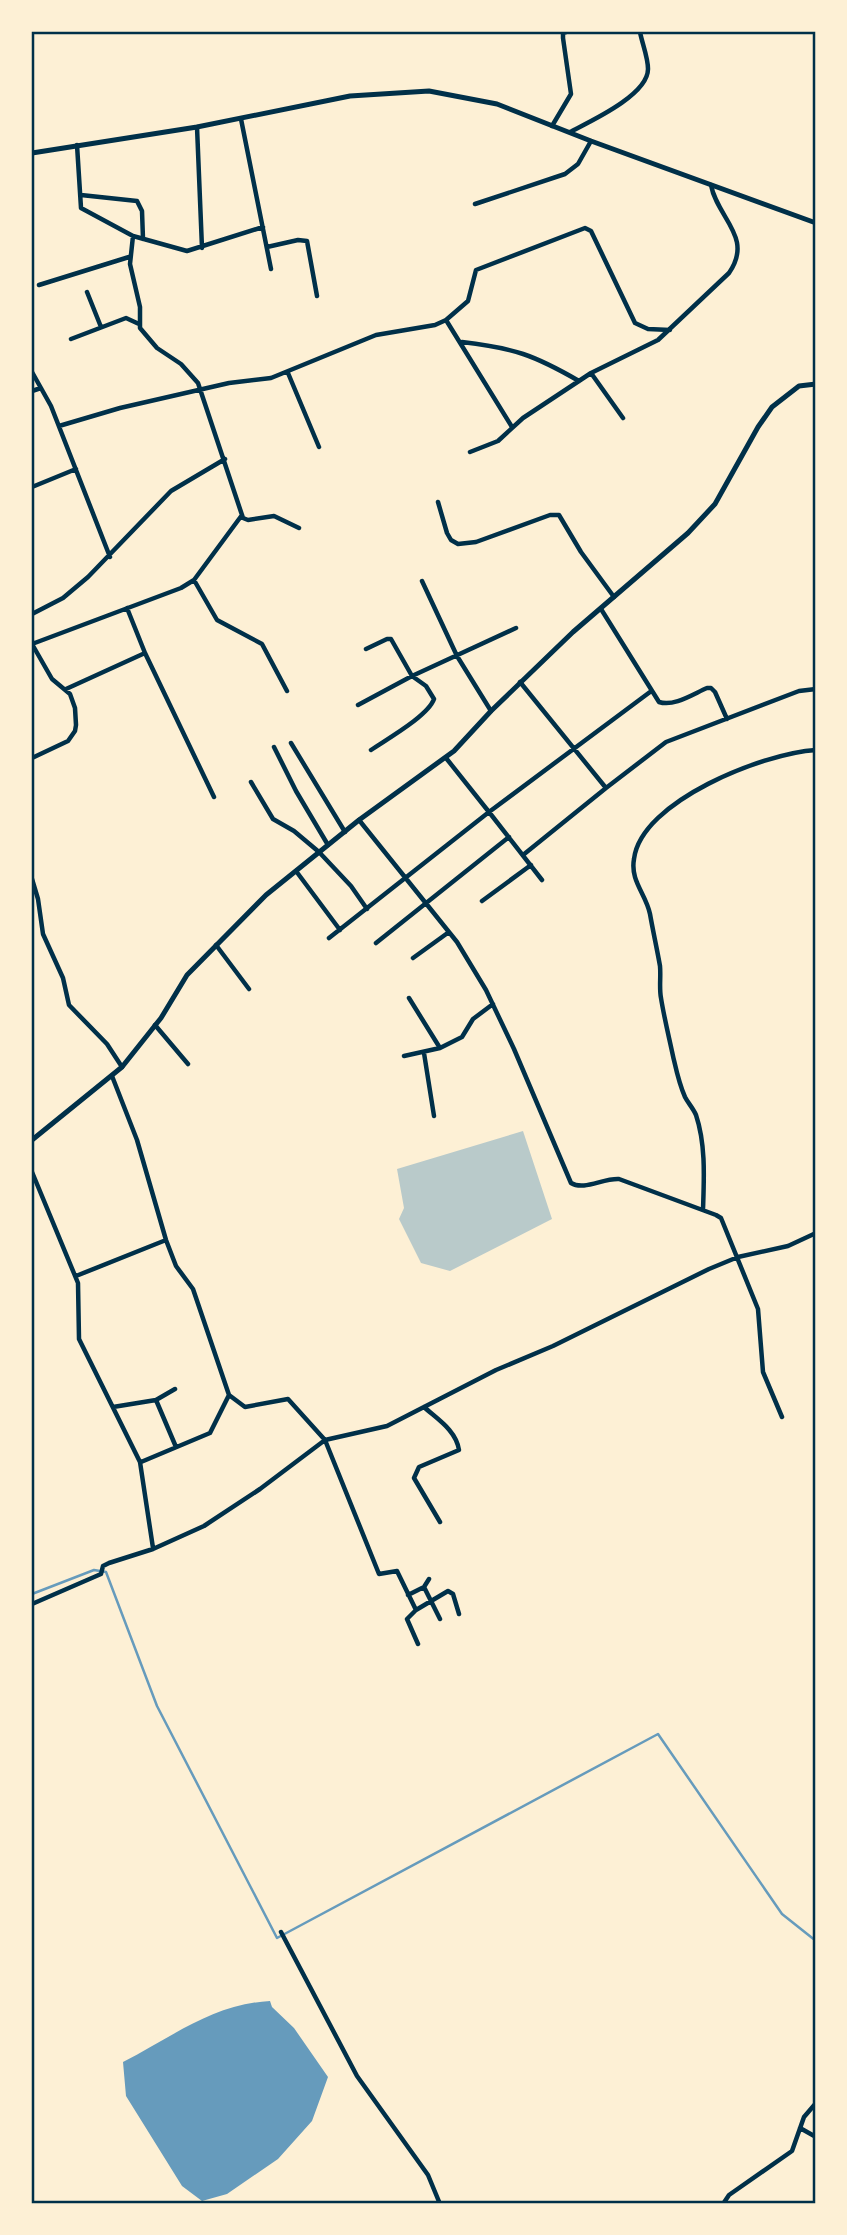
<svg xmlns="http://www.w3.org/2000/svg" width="847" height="2235" viewBox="0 0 847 2235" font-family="Lato,sans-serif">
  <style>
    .green { fill: #b9caca }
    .water { fill: #669bbc }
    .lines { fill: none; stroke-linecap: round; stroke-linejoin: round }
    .stream { stroke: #669bbc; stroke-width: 2.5 }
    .minor { stroke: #003049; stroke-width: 4.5 }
    .tertiary { stroke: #003049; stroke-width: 5 }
    .neatline { fill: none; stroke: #003049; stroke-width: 2.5 }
  </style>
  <rect width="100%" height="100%" fill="#fdf0d5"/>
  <!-- green -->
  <path class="green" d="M523,1131L552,1219L450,1271L421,1263L399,1219L404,1208L397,1169Z"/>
  <!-- water -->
  <path class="water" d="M270,2001L272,2007L294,2028L328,2077L312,2121L278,2159L227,2194L202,2201L182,2186L126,2096L123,2062C172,2037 213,2004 270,2001Z"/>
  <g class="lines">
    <!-- stream -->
    <path class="stream" d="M32,1594L94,1570L106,1572L157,1706L277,1938L658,1734L782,1914L816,1941"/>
    <!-- minor -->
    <path class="minor" d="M241,119L271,269
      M552,126L571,94L563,38V33L566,32
      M197,127L202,248
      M570,132C591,121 648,95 648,69C648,57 642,43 640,32
      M77,145L81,208L133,236L187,251L263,227
      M81,195L137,201L142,211L143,239
      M475,204L565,174L578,164L591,141
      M133,236L130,264L140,307V328L157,348L181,364L198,383L243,518L248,520L274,516L299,528
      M267,247L298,240L307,241L317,296
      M39,285L129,257
      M87,292L101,327
      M446,320L512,427
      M71,339L126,318L139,324
      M462,342C514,348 534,355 579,381
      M32,372L51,406L110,557
      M288,373L319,447
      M591,373L623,418
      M32,391L41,388
      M59,426L120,408L229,383L271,378L376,335L435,325L446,320L468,301L476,270L585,228L591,231L635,323L648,329L670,330
      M470,452L498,441L523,418L591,373L658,340L729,273C754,237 717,218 711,185
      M32,487L76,469
      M438,502L447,533L451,540L458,544L476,542L550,515H559L581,552L614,597
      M194,580L242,515
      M422,581L457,656L491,711
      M601,609L659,702C674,707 693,694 707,688H711L715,692L727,719
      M32,614L63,598L88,577L171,491L225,459
      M32,641V644L181,588L194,580L217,620L262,644L287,691
      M366,649L387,639H391L412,676L426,686L434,699C428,716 387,739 371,750
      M145,653L214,797
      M520,682L606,788L523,855
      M66,689L145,653L127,608
      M358,705L412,676L516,628
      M291,743L345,832
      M274,747L296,791L328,845
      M32,758L68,741L75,731L76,725L75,708L70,694L52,679L32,644
      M446,758L489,812L650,692
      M251,782L273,819L294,831L319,852L351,886L367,909
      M606,788L666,742L799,691L816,689
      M359,820L457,942L486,990L514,1049L571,1183C584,1191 603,1178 619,1179L716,1215L721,1218L758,1309L763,1372L782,1417
      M296,871L340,930
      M32,879L38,899L43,934L63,978L69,1005L107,1044L122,1067
      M482,901L531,865
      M329,938L489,812L542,880
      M376,943L509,837
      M216,945L249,989
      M413,958L449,932
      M409,998L440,1048
      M155,1025L188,1064
      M424,1053L434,1116
      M404,1056L440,1048L462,1037L473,1019L493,1004
      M112,1076L137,1140L166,1240L176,1266L193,1289L229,1395L245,1407L288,1399L325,1440L379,1574L397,1571L416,1610L407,1619L418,1644
      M32,1172L78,1283L79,1339L140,1462L153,1548
      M703,1210C704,1179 706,1145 696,1115C693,1108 688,1103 685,1097C679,1084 676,1069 673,1056C669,1037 664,1017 661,998C659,988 661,977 660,966C657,949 653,931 650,914C646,894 630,881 634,859C641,801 764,753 816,750
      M76,1276L166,1240
      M156,1400L176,1447
      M113,1407L156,1400L175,1389
      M424,1407C437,1419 456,1430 459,1450L419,1467L414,1478L440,1522
      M141,1462L210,1433L229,1395
      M424,1587L440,1619
      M408,1595L424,1587L429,1579
      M32,1604L101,1574L103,1566L109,1563L153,1549L204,1526L260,1489L325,1440L387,1426L496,1370L553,1346L709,1269L738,1257L788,1246L816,1233
      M416,1610L448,1591L453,1594L459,1614
      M281,1932L357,2076L428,2175L440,2204
      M800,2128L816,2137
      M723,2204L729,2195L792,2151L804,2117L816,2103"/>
    <!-- tertiary -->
    <path class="tertiary" d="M32,153L197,127L350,96L429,91L497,104L591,141L816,223
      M32,1140L122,1067L161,1018L187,975L266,895L359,820L454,751L491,711L573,632L688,533L715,504L758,427L772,407L799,386L816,384"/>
  </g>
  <!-- border -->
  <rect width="847" height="2235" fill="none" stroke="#fdf0d5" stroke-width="66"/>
  <rect x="33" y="33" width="781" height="2169" class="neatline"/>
</svg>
